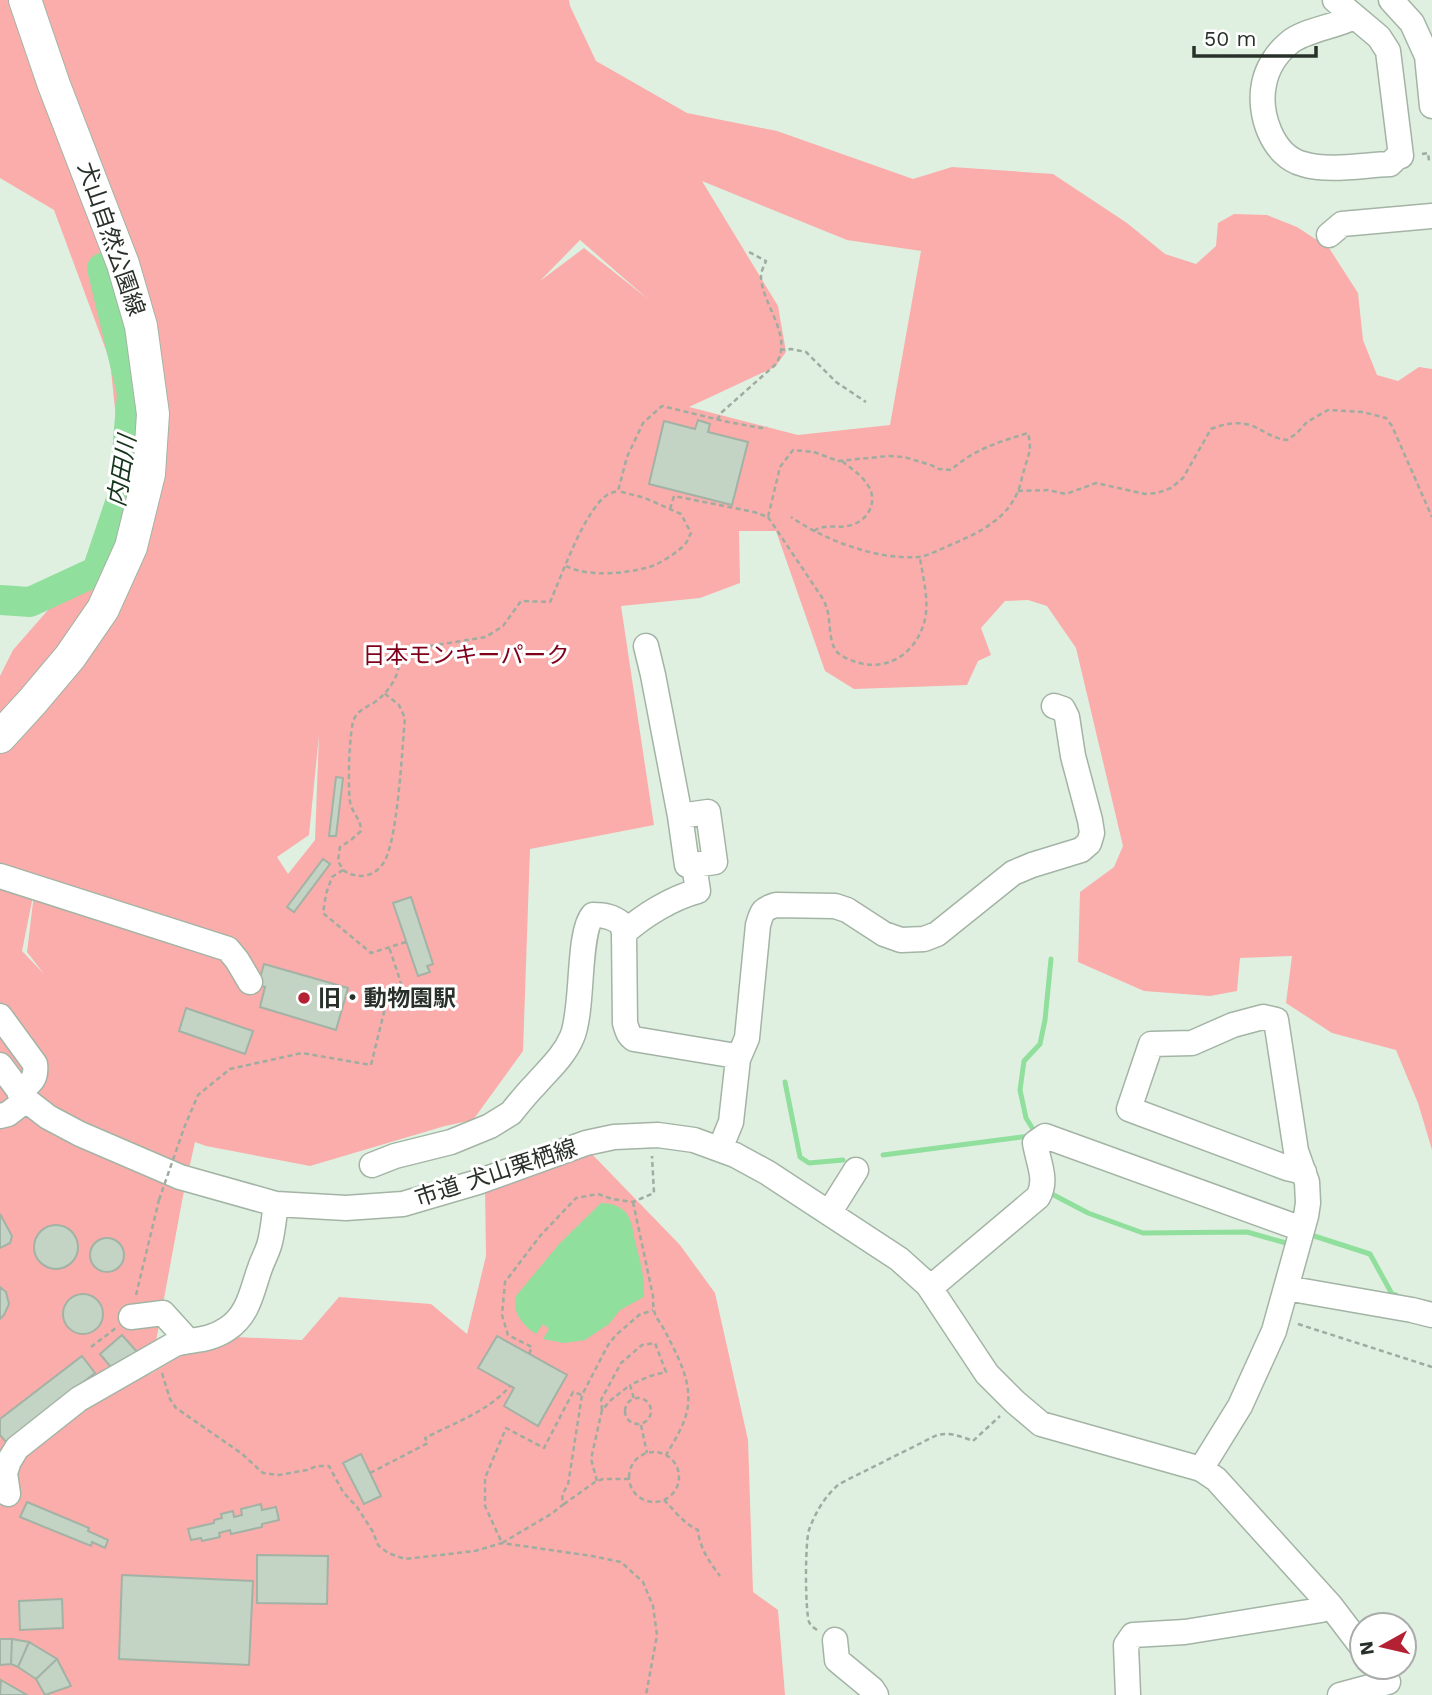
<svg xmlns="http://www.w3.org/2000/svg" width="1432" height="1695" viewBox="0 0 1432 1695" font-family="'Work Sans','Noto Sans JP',sans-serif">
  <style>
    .green { fill: #faadab; fill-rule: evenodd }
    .water { fill: #90df9c }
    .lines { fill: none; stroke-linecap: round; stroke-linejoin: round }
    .stream { stroke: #90df9c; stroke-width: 5 }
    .river { stroke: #90df9c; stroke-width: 30 }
    .building { fill: #c3d4c5; stroke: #a2b2a4; stroke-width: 2 }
    .minor-casing { stroke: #a3b4a5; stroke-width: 27 }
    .major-casing { stroke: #a3b4a5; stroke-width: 34 }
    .path { stroke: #9faca0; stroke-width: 2.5; stroke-dasharray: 5 3.5; stroke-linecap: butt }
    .minor { stroke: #fff; stroke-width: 24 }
    .major { stroke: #fff; stroke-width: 32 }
    .path-bridge { stroke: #9faca0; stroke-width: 2.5; stroke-dasharray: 5 3.5; stroke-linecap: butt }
    .poi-dot { fill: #b32133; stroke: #fff; stroke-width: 2.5 }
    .labels { text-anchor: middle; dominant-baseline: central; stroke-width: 6; stroke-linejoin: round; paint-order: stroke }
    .street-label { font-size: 23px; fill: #29302a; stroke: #fff }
    .park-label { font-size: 23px; fill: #7f001b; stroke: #fff }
    .poi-label { font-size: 23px; font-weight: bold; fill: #29302a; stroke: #fff; text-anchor: start }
    .water-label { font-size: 24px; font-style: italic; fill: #14351b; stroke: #fff }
  </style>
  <rect width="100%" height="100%" fill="#dff0e1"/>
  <!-- green -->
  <path class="green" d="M0,0H569L570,6L596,61L687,113L777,131L913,179L952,167L1053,174L1127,223L1165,254L1196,264L1216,246L1218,223L1234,214L1267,215L1297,227L1329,248L1358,293L1363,340L1377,375L1398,381L1419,367L1432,369V1150L1418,1103L1396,1050L1332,1033L1286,1003L1292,956L1240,958L1237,991L1210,996L1144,991L1078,962L1080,892L1114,867L1123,846L1076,648L1047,606L1028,600L1005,601L981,628L991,655L978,661L967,685L854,689L825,671L776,531H739L740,583L700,598L621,606L654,825L530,849L523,1051L473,1120L445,1126L310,1166L206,1146L195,1142L183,1196L150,1374L215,1336L302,1340L339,1297L431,1304L467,1334L486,1256L485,1183L588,1150L680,1245L715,1293L748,1440L753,1592L778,1610L785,1695H0V676L13,650L104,546L123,486L110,361L54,210L0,178ZM702,181L847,240L921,251L890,425L798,435L689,407L775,367L786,352L778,306ZM580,240L649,300L584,248L540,281ZM319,735L315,840L288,874L277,857L309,835ZM35,886L27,952L44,974L22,951Z"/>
  <!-- water -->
  <path class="water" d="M601,1203C611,1203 621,1206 627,1214C632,1221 633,1232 635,1241C640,1260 645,1278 644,1297L620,1310L609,1324L585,1340L564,1343L543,1339L549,1329L543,1324L536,1334C522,1325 512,1312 516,1296L560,1243Z"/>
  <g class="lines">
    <!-- stream -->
    <path class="stream" d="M785,1082L800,1157L809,1163L843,1160
      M1036,1134L1026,1118L1020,1090L1024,1061L1040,1044L1045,1020L1051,959
      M883,1155L1029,1136
      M1050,1190V1193L1088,1213L1143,1233L1247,1232L1286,1243
      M1308,1234L1370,1254L1392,1294L1396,1295"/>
    <!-- river -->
    <path class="river" d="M0,600L30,602L97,571L124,491L132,393L102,268"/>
  </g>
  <!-- building -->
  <path class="building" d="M698,420L710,424L708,432L748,442L732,505L649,484L664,421L695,429Z
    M336,777L343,778L336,836H329Z
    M323,859L330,864L294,912L287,907Z
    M411,897L433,964L427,966L430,972L418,976L393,903Z
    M264,964L348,988L336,1030L260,1007L265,987L258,985Z
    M186,1008L253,1031L245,1054L179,1031Z
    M0,1214L12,1236L10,1243L0,1248Z
    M34 1247a22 22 0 1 1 44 0a22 22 0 1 1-44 0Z
    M90 1255a17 17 0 1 1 34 0a17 17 0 1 1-34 0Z
    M0,1287L6,1292L9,1304L4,1315L0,1319Z
    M63 1314a20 20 0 1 1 40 0a20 20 0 1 1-40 0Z
    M122,1335L138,1353L115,1372L100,1354Z
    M497,1336L567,1375L538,1426L504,1406L514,1388L478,1368Z
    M82,1356L95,1373L6,1442L0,1435V1419Z
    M361,1454L381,1496L364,1504L343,1463Z
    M27,1502L89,1528L88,1531L108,1540L105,1548L92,1542L91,1546L20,1517Z
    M261,1504L262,1510L276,1507L279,1520L262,1524V1527L231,1534L230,1530L219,1533L220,1537L202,1541L201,1538L191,1540L188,1529L214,1523V1520L222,1518L221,1514L233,1511L234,1517L242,1515L241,1509Z
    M257,1555L328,1556L327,1604L257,1603Z
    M122,1575L253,1581L249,1665L119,1659Z
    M62,1599L63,1628L20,1630L19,1601Z
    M0,1639H12L11,1664L0,1665Z
    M12,1639L29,1642L18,1667L11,1664Z
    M29,1642L57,1659L36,1679L18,1667Z
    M57,1659L71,1686L45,1695L36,1679Z
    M1,1680L27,1695H0Z"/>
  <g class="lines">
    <!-- minor casing -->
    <g class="minor-casing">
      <path id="minor" d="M1335,0L1379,37L1388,51L1401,156L1397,157L1390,164C1363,165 1329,172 1303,164C1272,156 1258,113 1264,84C1267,68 1277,53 1289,43C1304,30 1335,27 1354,17
        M1391,0L1412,23L1427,56L1432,106
        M1329,235L1342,224L1432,216
        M680,816L687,865H694
        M0,876L228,949L237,960L250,982
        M624,933C644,915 672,898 698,891L694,865L715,862L708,812L680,816L653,675L646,646
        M0,1016L35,1064C37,1080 30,1083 19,1092
        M0,1065L26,1100L48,1117L80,1134L180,1177L276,1204L346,1208L403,1204L478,1182L586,1143L614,1137L658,1135L694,1140L735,1155L768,1173L899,1259L928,1285L987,1374L1015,1402L1041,1424L1201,1469L1216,1479L1330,1605L1362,1647
        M0,1116L8,1114L26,1100
        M720,1149L731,1122L738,1059L747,1038L758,925C762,912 762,909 776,905L835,906L847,910L884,934L901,940L924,939L937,934L1013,873L1032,865L1081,850L1089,843L1092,833L1090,820L1073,756L1067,717L1063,709L1054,706
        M372,1165L395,1156L451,1142L490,1126L511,1113C519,1103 527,1093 536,1084C549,1069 564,1056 572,1037C584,1009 577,933 593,915C605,915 613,917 622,924L624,933L625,1023C627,1030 628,1035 634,1039L730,1055L738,1059
        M829,1213L856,1170
        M930,1288L1038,1197C1048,1180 1038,1162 1035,1143L1045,1136L1302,1229
        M1286,1288L1412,1310L1432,1315
        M131,1317L163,1313L183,1335L186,1341
        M1201,1469L1240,1406L1274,1331L1306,1216L1308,1203L1307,1182L1296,1151L1276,1020L1263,1017L1233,1025L1192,1043L1151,1044L1129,1109L1287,1168L1304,1172
        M8,1494L5,1473L9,1461L17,1448L79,1399L175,1344C194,1339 209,1341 227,1329C249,1315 252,1290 260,1268C263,1259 268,1251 270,1242C273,1230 274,1217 276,1204
        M835,1640L837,1660L872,1689L876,1695
        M1128,1695L1126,1645L1133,1635L1185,1632L1321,1610L1330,1605
        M1340,1695L1388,1682"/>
    </g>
    <!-- major casing -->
    <g class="major-casing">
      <path id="major" d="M0,737L32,702L70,657L103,609L131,547L149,474L153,414L141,326L123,264L54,85L25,0"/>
    </g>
    <!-- path -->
    <path class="path" d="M1422,154L1428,153L1429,161
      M780,350L791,349L806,352L836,382L866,402
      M717,420L722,412L775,365C795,338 762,305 761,277C761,271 764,266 766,261L747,251
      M1018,491L1048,490L1066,494L1096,483L1145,494L1157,493L1171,488L1183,478L1211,429C1224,424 1237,421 1250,425C1264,430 1270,438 1287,440L1296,434L1307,422L1328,410L1363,412L1386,418L1392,426L1432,517
      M670,509L674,496L754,512L768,517L780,467L793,450L814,452L838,461L889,456L904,457L931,465L939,469L951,470C974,449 999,442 1028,433C1032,450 1029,453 1024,470C1022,476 1021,484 1018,491C1006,521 976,534 948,546C938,550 929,556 918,557C877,560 824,540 791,517
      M768,517L823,599C825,603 826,606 827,609C831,622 828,641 837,652C842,657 850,660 856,662C887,672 915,654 924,623C930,603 923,578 920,558
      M814,531C823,524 836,528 847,526C867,523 880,502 867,484C861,474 851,469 842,461
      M566,566C587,577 626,574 649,567C658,565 680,551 686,543C688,540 689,536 691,533L681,514L645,498L618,491
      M343,870C356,879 372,878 382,865C398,846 402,747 405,718L399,705L384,693
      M406,942L371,953L323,913L326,894L332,877L343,870L338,861L340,847L351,840L361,831C361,820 355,816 351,806C347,795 349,730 354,719C358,710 367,707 375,702C392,689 402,671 399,651L486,637L503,626L521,601L550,602C562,575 584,511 607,495C610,493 614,492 618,491L627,457L643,423L662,406L728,422L761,428L767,427
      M184,1128L198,1095L230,1069L302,1053L371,1065L386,1004L404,997L399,977L389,947
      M633,1202L653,1296C653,1317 656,1315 665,1331C676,1353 691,1379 688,1404C687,1421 675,1440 666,1455
      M136,1295L159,1200
      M1298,1324L1432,1367
      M91,1347L116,1328
      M529,1354L532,1347L508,1335L502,1315L505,1282L540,1236L576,1198L598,1194L612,1199L633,1202L654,1193L652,1156
      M162,1373L170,1399L176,1408L241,1453L263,1473L279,1475L307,1470L317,1466H329L343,1492L357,1507L373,1532L378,1545L388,1553L405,1559L475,1551L502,1543L592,1556L621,1562L643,1582L653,1606L657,1635L646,1695
      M625 1411a13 13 0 1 1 26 0a13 13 0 1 1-26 0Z
      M602,1410L601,1400L621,1363L642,1345L655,1343L666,1372L650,1376L630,1385
      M641,1425L647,1453
      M629 1477a25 25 0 1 1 50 0a25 25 0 1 1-50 0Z
      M370,1473L428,1443L425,1438C454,1423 489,1411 510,1386
      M629,1479H603L595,1482L564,1504C560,1497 564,1491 568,1485L582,1395L608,1345L616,1335L639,1315L653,1310
      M597,1481L591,1459L602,1410L611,1400L630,1385L634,1399
      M664,1500C674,1510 684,1524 698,1530C699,1547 710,1563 720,1576
      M564,1504L551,1514L502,1543L485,1506V1478L506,1428L544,1448L573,1392L582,1395
      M817,1630C813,1627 811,1626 809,1622C805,1609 805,1542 809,1530C815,1513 825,1496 839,1484L935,1436C948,1431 960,1436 973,1441L1000,1416"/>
    <!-- minor -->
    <use href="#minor" class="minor"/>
    <!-- major -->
    <use href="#major" class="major"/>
    <!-- path-bridge -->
    <path class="path-bridge" d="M159,1200L184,1128"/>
  </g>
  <!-- markers -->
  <circle class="poi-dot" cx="304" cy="998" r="7"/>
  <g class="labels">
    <!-- street labels -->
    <g class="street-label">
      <text transform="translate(111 239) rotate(71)">犬山自然公園線</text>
      <text transform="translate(496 1173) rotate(-18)">市道 犬山栗栖線</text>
    </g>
    <!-- park labels -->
    <g class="park-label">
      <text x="466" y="655">日本モンキーパーク</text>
    </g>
    <!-- poi labels -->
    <g class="poi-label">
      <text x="318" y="998">旧・動物園駅</text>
    </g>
    <!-- water labels -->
    <g class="water-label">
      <text transform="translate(122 471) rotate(-81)">内田川</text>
    </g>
  </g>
  <!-- north arrow -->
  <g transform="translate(1383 1646) rotate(262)"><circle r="33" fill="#ffffff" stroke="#a9acaa" stroke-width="2"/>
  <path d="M0-5L12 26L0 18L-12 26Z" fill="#b32133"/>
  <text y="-10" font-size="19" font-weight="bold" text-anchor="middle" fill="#29302a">N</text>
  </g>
  <!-- scale -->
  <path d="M1194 46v10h122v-10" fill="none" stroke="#29302a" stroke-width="3.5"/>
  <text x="1204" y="46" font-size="21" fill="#29302a" stroke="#ffffff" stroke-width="5" paint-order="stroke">50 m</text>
</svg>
